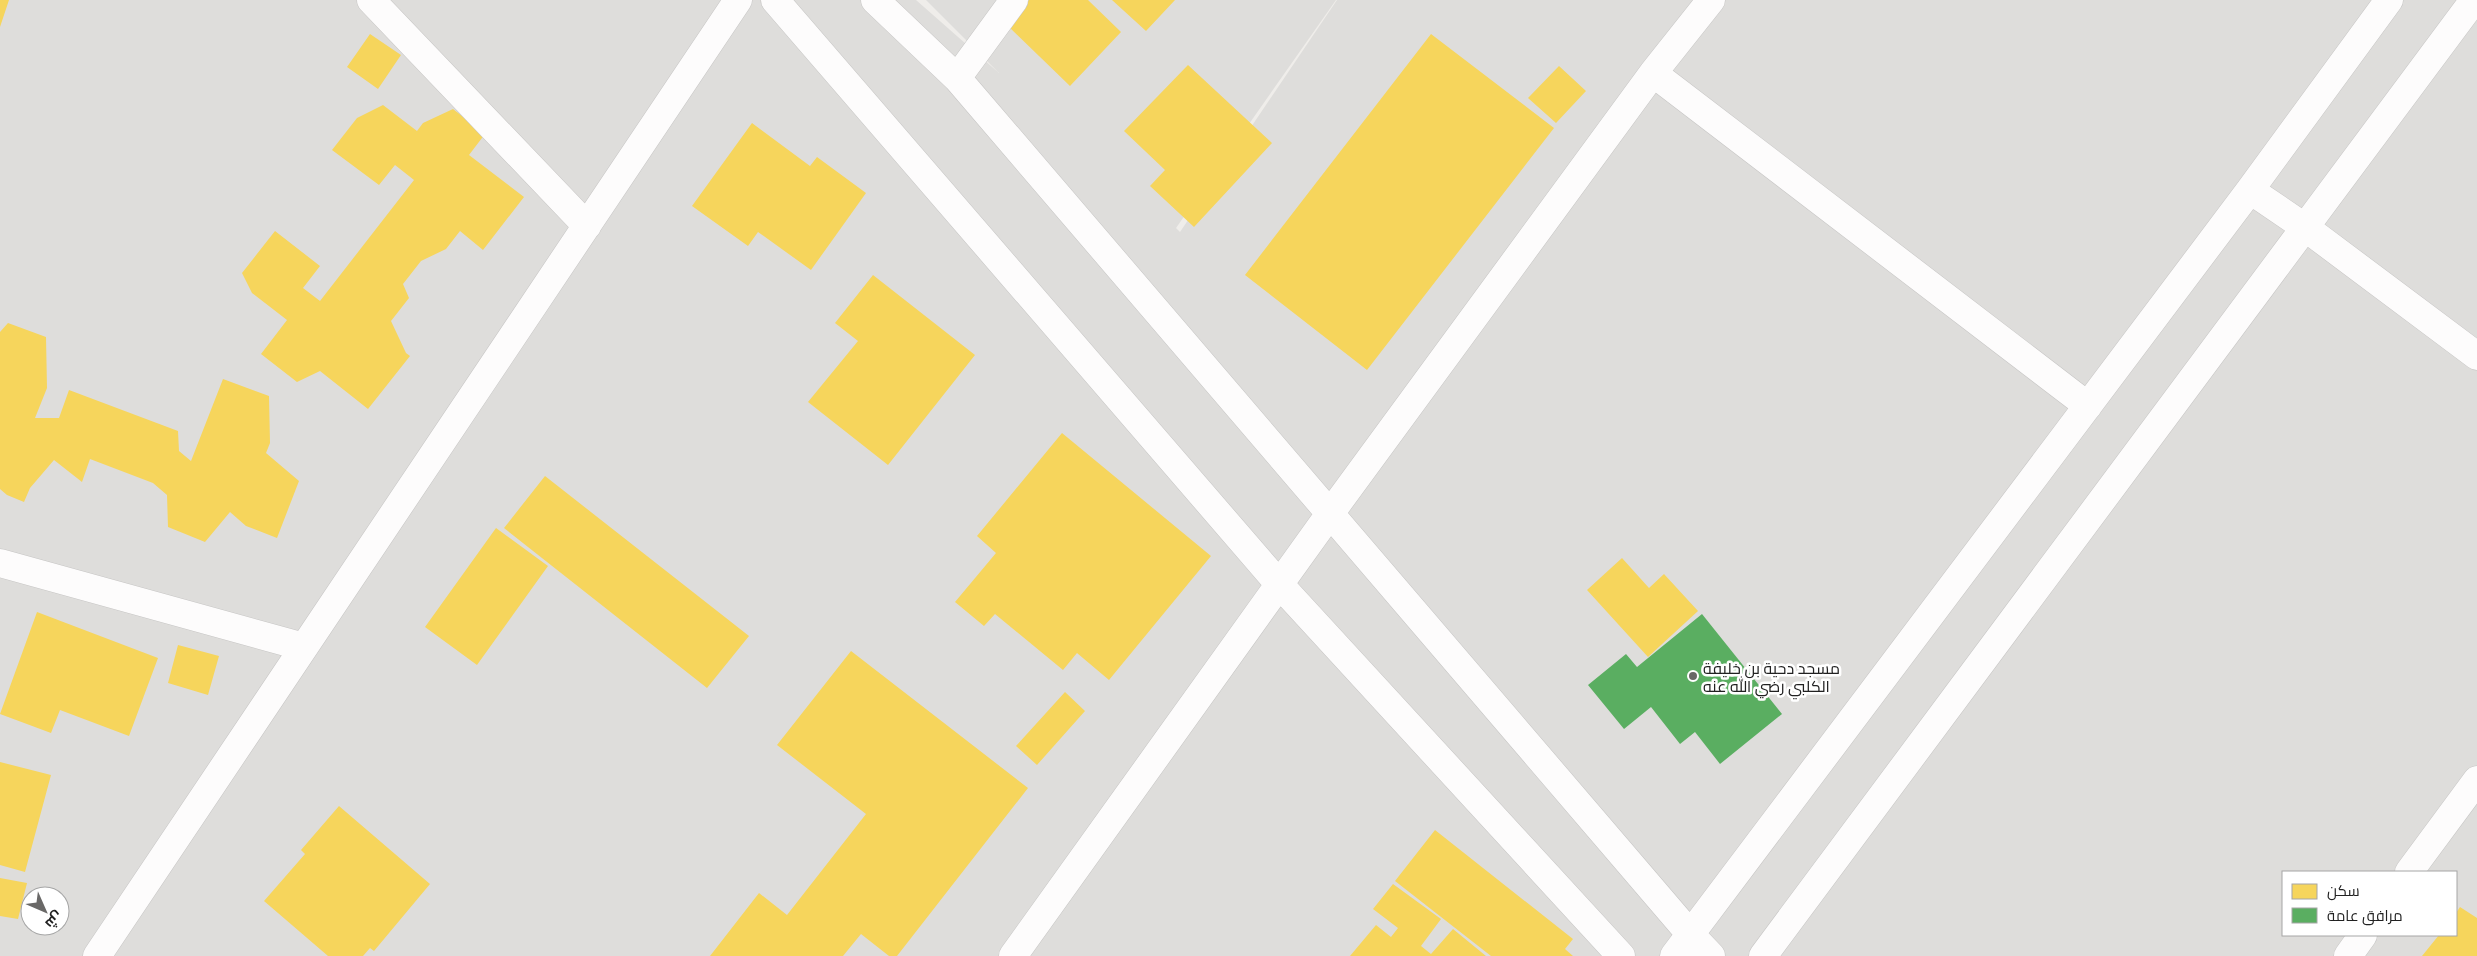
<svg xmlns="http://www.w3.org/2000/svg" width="2477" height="956" viewBox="0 0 2477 956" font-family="'Exo 2',Cairo,sans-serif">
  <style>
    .residential { fill: #dedddb; fill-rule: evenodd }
    .homes { fill: #f6d55c }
    .public { fill: #5aae61 }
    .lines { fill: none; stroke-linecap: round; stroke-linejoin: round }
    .minor-casing { stroke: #c6c5c4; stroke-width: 29 }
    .minor { stroke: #fdfcfc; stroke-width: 28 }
    .poi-dot { fill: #696867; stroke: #fff; stroke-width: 2 }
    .labels { text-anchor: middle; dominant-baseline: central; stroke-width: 5; stroke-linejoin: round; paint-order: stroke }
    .poi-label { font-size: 16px; fill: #212121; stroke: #fff; text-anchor: start }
  </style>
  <rect width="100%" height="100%" fill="#efedea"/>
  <!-- residential -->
  <path class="residential" d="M0,0H916L999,73L926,0H1336L1176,228L1180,232L1337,0H2477V956H0ZM2283,872H2456V935H2283ZM30,896H60V926H30Z"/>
  <!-- homes -->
  <path class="homes" d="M0,0H9L0,27Z
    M1029,0H1088L1121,32L1070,86L1006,24Z
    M1112,0H1175L1146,31Z
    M370,34L401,55L378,89L347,67Z
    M1431,34L1554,128L1367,370L1245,275Z
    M1188,65L1272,143L1194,227L1150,186L1165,170L1124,131Z
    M1559,66L1586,91L1556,123L1528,98Z
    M383,105L417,131L423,123L453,109L485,134L469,155L524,197L483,250L460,231L446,249L421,261L403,284L409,298L391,321L406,353L410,356L368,409L320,371L297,382L261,354L287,320L252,293L242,273L275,231L320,266L303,288L320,301L414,180L395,165L379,185L332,150L357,118Z
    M752,123L810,166L817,157L866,193L811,270L758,232L748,246L692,206Z
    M873,275L975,355L888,465L808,402L858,341L835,323Z
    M8,323L46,337L47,388L35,418H59L69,390L178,431L179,451L191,461L223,379L269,396L270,443L266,453L299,481L277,538L246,526L230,512L205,542L168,527L167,495L153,483L90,459L82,482L54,460L30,488L24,502L7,495L0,489V332Z
    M1062,433L1211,556L1109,680L1077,653L1063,670L995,614L984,626L955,602L996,553L977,536Z
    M545,476L749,636L707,688L504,528Z
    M496,528L548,566L477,665L425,627Z
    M1622,558L1649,588L1664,574L1698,611L1648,657L1587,590Z
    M37,612L158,658L129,736L60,710L51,733L0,714Z
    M178,645L219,656L208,695L168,683Z
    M851,651L1028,788L897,956H889L861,934L843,956H710L759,893L787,915L866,814L777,745Z
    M1065,692L1085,711L1037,765L1016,746Z
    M0,762L51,775L25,872L0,865Z
    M339,806L430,884L374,951L370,948L363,956H328L264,901L305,854L301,850Z
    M1435,830L1573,939L1565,949L1573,956H1491L1395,881Z
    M0,878L27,883L18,919L0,916Z
    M1393,884L1441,919L1421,946L1431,954L1453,929L1486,956H1350L1376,925L1391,937L1398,928L1373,909Z
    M2460,907L2477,918V956H2422L2439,935H2456V913Z"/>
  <!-- public -->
  <path class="public" d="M1702,614L1782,714L1720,764L1695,732L1680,744L1651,707L1624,729L1588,685L1626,654L1637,667Z"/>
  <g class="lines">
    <!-- minor casing -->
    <g class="minor-casing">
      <path id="minor" d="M371,0L587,226
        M775,0L1280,585L1621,956
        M875,0L957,78L1691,935L1711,956
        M1653,73L2088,406
        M957,78L1014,0
        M2250,190L2306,228L2477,356
        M0,563L304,647
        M2409,872L2477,780
        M97,956L738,0
        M1013,956L1329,515L1653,73L1711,0
        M1674,956L2250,190L2389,0
        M1763,956L2474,0
        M2348,956L2363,935"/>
    </g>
    <!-- minor -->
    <use href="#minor" class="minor"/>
  </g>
  <!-- markers -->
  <circle class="poi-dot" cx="1693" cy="676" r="5"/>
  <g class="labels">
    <!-- poi labels -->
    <g class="poi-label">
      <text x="1703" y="667">مسجد دحية بن خليفة<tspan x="1703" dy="18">الكلبي رضي الله عنه</tspan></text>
    </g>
  </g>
  <!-- legend -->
  <rect x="2282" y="871" width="175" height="65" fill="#ffffff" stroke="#a6a6a6"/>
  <rect x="2292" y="884" width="25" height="15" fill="#f6d55c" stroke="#a6a6a6"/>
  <text x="2327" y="896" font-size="15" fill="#212121">سكن</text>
  <rect x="2292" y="908" width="25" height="15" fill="#5aae61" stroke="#a6a6a6"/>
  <text x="2327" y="921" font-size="15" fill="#212121">مرافق عامة</text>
  <!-- north arrow -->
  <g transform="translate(45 911) rotate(135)"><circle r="24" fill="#ffffff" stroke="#a6a6a6"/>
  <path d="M0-4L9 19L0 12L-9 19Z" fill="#696867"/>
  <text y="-8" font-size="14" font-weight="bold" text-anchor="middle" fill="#212121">ش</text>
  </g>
</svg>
